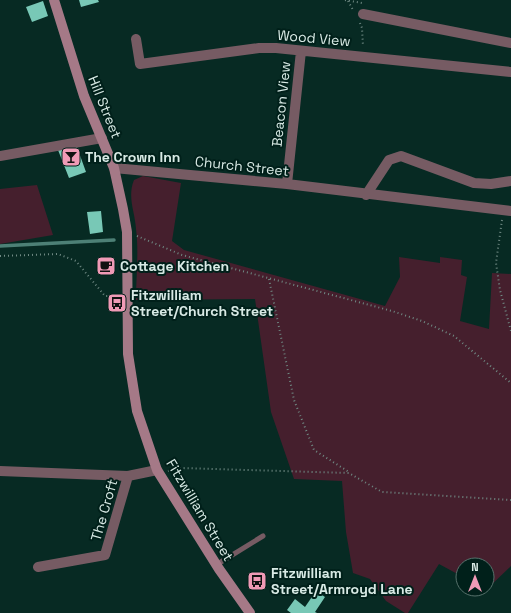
<svg xmlns="http://www.w3.org/2000/svg" width="511" height="613" viewBox="0 0 511 613" font-family="'Space Grotesk',sans-serif">
  <style>
    .green { fill: #451f2d }
    .lines { fill: none; stroke-linecap: round; stroke-linejoin: round }
    .stream { stroke: #4d8076; stroke-width: 3.5 }
    .building { fill: #78c8b6 }
    .path { stroke: #708a84; stroke-width: 2; stroke-dasharray: 1 3; stroke-linecap: butt }
    .lane { stroke: #765b63; stroke-width: 5 }
    .street { stroke: #765b63; stroke-width: 10 }
    .secondary { stroke: #a57987; stroke-width: 10 }
    .labels { text-anchor: middle; dominant-baseline: central; stroke-width: 4; stroke-linejoin: round; paint-order: stroke }
    .street-label { font-size: 14px; fill: #d8eae5; stroke: #00201a }
    .poi-label { font-size: 14px; font-weight: bold; fill: #d8eae5; stroke: #00201a; text-anchor: start }
  </style>
  <rect width="100%" height="100%" fill="#072a23"/>
  <!-- green -->
  <path class="green" d="M143,176L181,183L172,241L184,250L385,306L400,277L399,257L440,263V257L462,260L461,275L467,277L460,321L489,329L492,273L511,274V566L487,589V565H463V577L439,564L408,613H405L386,601L370,579L353,573L346,532L342,481L294,479L271,412L255,299L136,300C136,277 139,252 136,229C135,212 127,197 134,180Z
    M37,185L53,235L0,244V189Z"/>
  <g class="lines">
    <!-- stream -->
    <path class="stream" d="M0,246L114,240"/>
  </g>
  <!-- building -->
  <path class="building" d="M79,0H98L99,2L81,7Z
    M43,1L48,16L32,22L26,7Z
    M77,147L86,172L69,178L58,150Z
    M101,211L103,232L90,234L87,212Z
    M99,259L114,261L113,273L98,271Z
    M316,591L325,597L315,612L317,613H291L287,610L295,599L305,607Z"/>
  <g class="lines">
    <!-- path -->
    <path class="path" d="M345,0L362,3
      M348,1L353,10
      M360,23L362,28L363,46
      M502,220L496,263L500,290L511,331
      M137,236L182,255L392,311L422,321L454,336L511,383
      M0,256L58,254L76,261L105,296H118
      M269,279L294,400L314,450L349,472
      M168,471L180,468L349,473L382,492L511,500"/>
    <!-- lane -->
    <path class="lane" d="M216,565L263,536"/>
    <!-- street -->
    <path class="street" d="M363,14L511,43
      M136,39L140,64L259,48H276L511,72
      M0,156L102,138
      M114,168L287,184L511,211
      M287,184L301,51
      M366,195L389,160L401,156L474,183L491,184L511,181
      M0,471L128,476L157,470
      M38,567L105,555L128,476"/>
    <!-- secondary -->
    <path class="secondary" d="M54,0L84,96L114,168L123,209L127,232L128,354L137,411L157,470L219,569L250,613"/>
  </g>
  <!-- icons -->
  <defs>
    <g id="bar-square" transform="scale(1)"><rect x="-9" y="-9" width="18" height="18" rx="4" fill="#f09ab6" stroke="#00201a"/><path d="M-6-5H6L.8 .8V4.5H3.5V6h-7V4.5H-.8V.8Z" fill="#111"/></g>
    <g id="cafe-square" transform="scale(1)"><rect x="-9" y="-9" width="18" height="18" rx="4" fill="#f09ab6" stroke="#00201a"/><path d="M-5.5-4.5H6V0H3Q3 3.5 0 3.5H-2.5Q-5.5 3.5-5.5 0ZM3-3.2v2h1.7v-2ZM-6 4.5H4V6H-6Z" fill="#111"/></g>
    <g id="bus-square" transform="scale(1)"><rect x="-9" y="-9" width="18" height="18" rx="4" fill="#f09ab6" stroke="#00201a"/><path d="M-5-6H5V4H4V6H2V4H-2V6H-4V4H-5ZM-3.5-4V0h7V-4ZM-3.5 1.2v1.5H-2V1.2ZM2 1.2v1.5H3.5V1.2Z" fill="#111"/></g>
  </defs>
  <g fill-rule="evenodd">
    <use href="#bar-square" x="71" y="157"/>
    <use href="#cafe-square" x="106" y="266"/>
    <use href="#bus-square" x="117" y="303"/>
    <use href="#bus-square" x="257" y="581"/>
  </g>
  <g class="labels">
    <!-- street labels -->
    <g class="street-label">
      <text transform="translate(314 38) rotate(5)">Wood View</text>
      <text transform="translate(281 104) rotate(-84)">Beacon View</text>
      <text transform="translate(105 107) rotate(68)">Hill Street</text>
      <text transform="translate(242 166) rotate(6)">Church Street</text>
      <text transform="translate(104 510) rotate(-74)">The Croft</text>
      <text transform="translate(200 510) rotate(59)">Fitzwilliam Street</text>
    </g>
    <!-- poi labels -->
    <g class="poi-label">
      <text x="85" y="157">The Crown Inn</text>
      <text x="120" y="266">Cottage Kitchen</text>
      <text x="131" y="295">Fitzwilliam<tspan x="131" dy="16">Street/Church Street</tspan></text>
      <text x="271" y="573">Fitzwilliam<tspan x="271" dy="16">Street/Armroyd Lane</tspan></text>
    </g>
  </g>
  <!-- north arrow -->
  <g transform="translate(475 577)"><circle r="19" fill="#00201a" stroke="#56716b"/>
  <path d="M0-3L7 15L0 10L-7 15Z" fill="#f09ab6"/>
  <text y="-6" font-size="11" font-weight="bold" text-anchor="middle" fill="#d8eae5">N</text>
  </g>
</svg>
